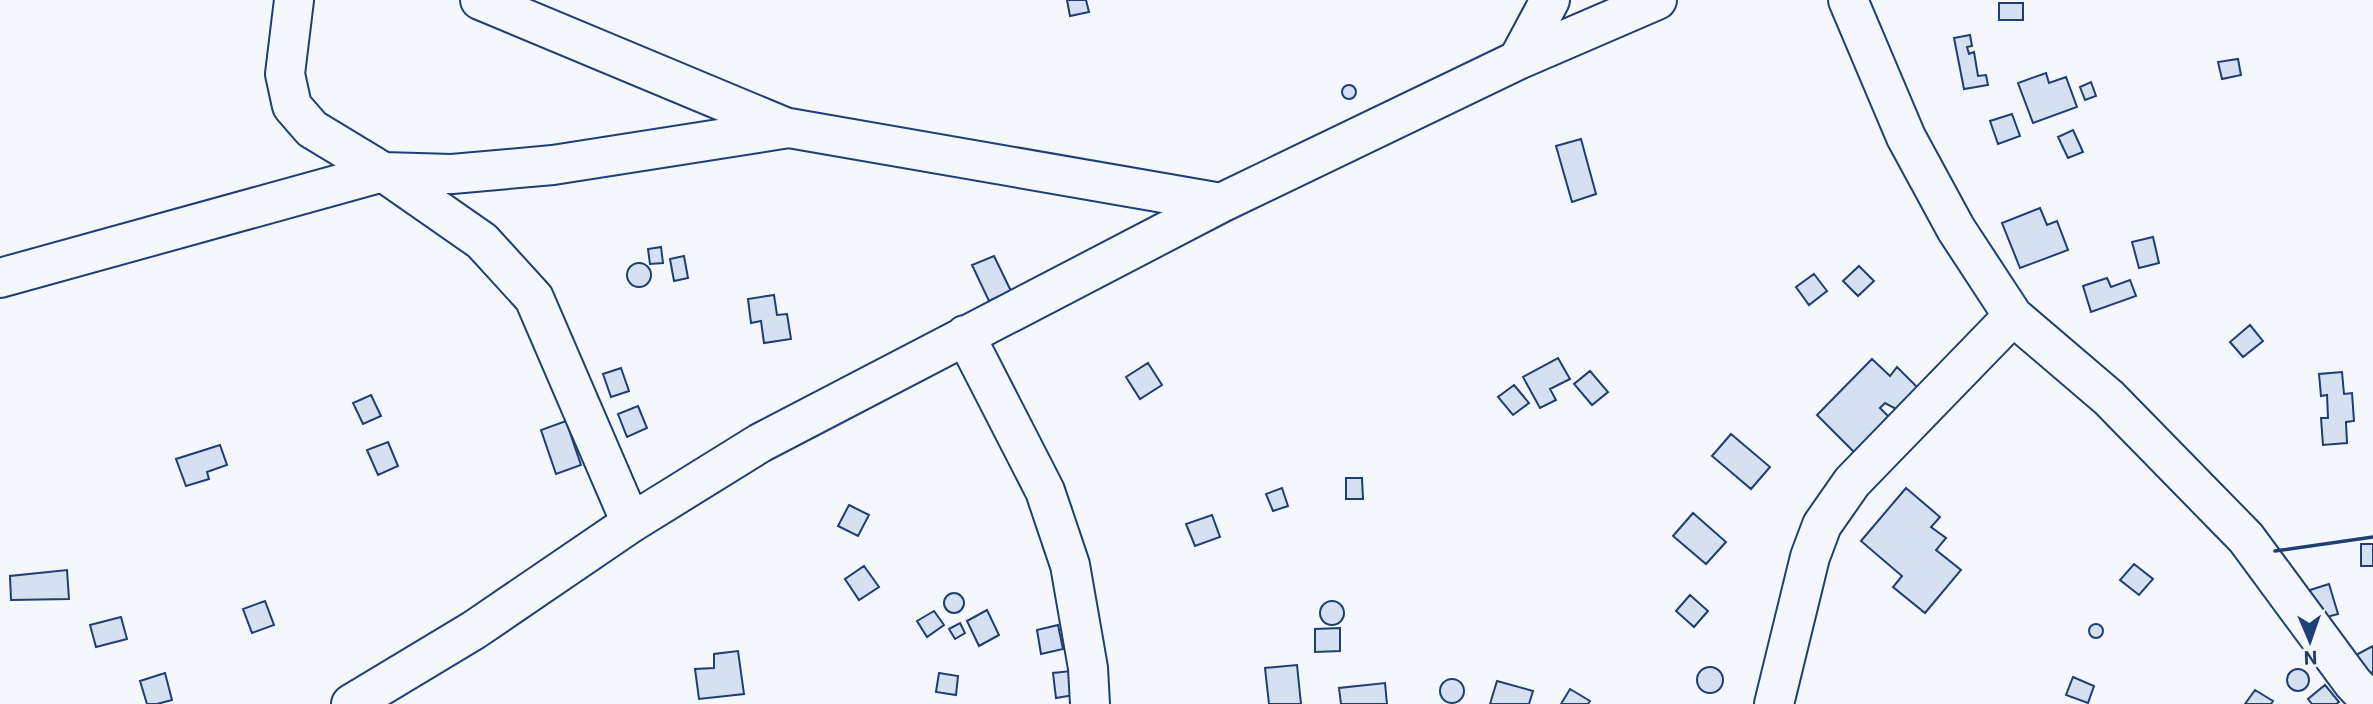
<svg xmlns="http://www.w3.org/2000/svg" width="2373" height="704" viewBox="0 0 2373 704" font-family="Roboto,sans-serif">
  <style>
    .building { fill: #d5e0f0; stroke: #1d3f73; stroke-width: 2 }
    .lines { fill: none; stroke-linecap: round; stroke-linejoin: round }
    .minor-casing { stroke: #1d3f73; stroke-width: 42 }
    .minor { stroke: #f4f7fb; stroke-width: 38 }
    .wall { stroke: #1d3f73; stroke-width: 3.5 }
  </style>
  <rect width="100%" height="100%" fill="#f4f7fb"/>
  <!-- building -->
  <path class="building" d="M1067,0H1086L1089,12L1070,16Z
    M1999,3H2023V20H1999Z
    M1970,35L1972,46L1967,47L1969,54L1974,52L1978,76L1986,75L1988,85L1964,89L1954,38Z
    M2238,59L2241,75L2222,79L2218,62Z
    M2046,73L2049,83L2066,77L2077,107L2033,123L2018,83Z
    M2091,82L2096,96L2085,100L2080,87Z
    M1342 92a7 7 0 1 1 14 0a7 7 0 1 1-14 0Z
    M2012,114L2020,136L1998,144L1990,121Z
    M2073,130L2083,152L2068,158L2058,137Z
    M1581,139L1596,194L1572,202L1556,146Z
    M2040,208L2047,225L2057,221L2068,250L2020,268L2002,223Z
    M2153,237L2159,263L2139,268L2132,242Z
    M661,247L663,263L650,264L648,249Z
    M684,256L688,278L674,281L670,259Z
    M994,256L1011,291L989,301L972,265Z
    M627 275a12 12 0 1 1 24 0a12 12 0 1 1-24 0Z
    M1859,266L1874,281L1858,296L1843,281Z
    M1814,274L1827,291L1809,305L1796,287Z
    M2107,278L2111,287L2130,280L2136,296L2091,312L2083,286Z
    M774,295L777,315L787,314L791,339L764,343L761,321L751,323L748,299Z
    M2250,325L2263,341L2243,357L2230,342Z
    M1558,358L1570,379L1550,389L1556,400L1540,408L1523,377Z
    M1872,359L1890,376L1897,367L1917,387L1896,409L1885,403L1880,408L1890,418L1856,454L1817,415Z
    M1148,363L1162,385L1140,399L1126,377Z
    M621,368L629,391L611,397L603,374Z
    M1590,371L1608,392L1592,405L1574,384Z
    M2342,372L2344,394L2352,393L2354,421L2346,422L2347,443L2323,445L2321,418H2328L2327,395L2321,396L2319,374Z
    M1514,385L1529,403L1513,415L1498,397Z
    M371,395L381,416L363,424L353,403Z
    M638,406L647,428L627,437L618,414Z
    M566,421L581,465L556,474L541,430Z
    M1731,434L1770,467L1751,489L1712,456Z
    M388,442L398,466L378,475L367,450Z
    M220,445L227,465L207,472L209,479L186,486L176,459Z
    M1346,478H1362L1363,499H1346Z
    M1282,488L1288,506L1273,511L1266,494Z
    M1906,488L1940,517L1931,527L1946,538L1936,550L1961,570L1925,613L1893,587L1902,576L1861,541Z
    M849,505L869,515L858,536L838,526Z
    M1693,513L1726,542L1706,564L1673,536Z
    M1212,515L1220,537L1195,546L1186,524Z
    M2361,544H2373V566H2361Z
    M2134,564L2153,579L2139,595L2120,580Z
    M864,566L879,587L859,600L845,579Z
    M67,570L69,599L11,600L10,576Z
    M2329,584L2338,614L2319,619L2310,590Z
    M944 603a10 10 0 1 1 20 0a10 10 0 1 1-20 0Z
    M1690,595L1708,611L1694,627L1676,611Z
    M1320 613a12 12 0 1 1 24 0a12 12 0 1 1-24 0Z
    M265,601L274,625L252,633L243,609Z
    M987,610L999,635L979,646L967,621Z
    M934,611L944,625L927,637L917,621Z
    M121,617L127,639L96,647L90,625Z
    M960,623L965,633L955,639L949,629Z
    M2089 631a7 7 0 1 1 14 0a7 7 0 1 1-14 0Z
    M1058,625L1063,649L1041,654L1037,630Z
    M1340,628V651L1315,652V629Z
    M2373,646V672L2366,675L2356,655Z
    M738,651L744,694L699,699L695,669L714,668V654Z
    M1297,665L1301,704H1269L1265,668Z
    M1697 680a13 13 0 1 1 26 0a13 13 0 1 1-26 0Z
    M2287 680a11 11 0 1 1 22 0a11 11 0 1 1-22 0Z
    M1071,671L1074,695L1056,698L1053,673Z
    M165,673L172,700L157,704H147L140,681Z
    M939,673L958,676L956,695L936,692Z
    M2073,677L2094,686L2088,703L2066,695Z
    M1440 691a12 12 0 1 1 24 0a12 12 0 1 1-24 0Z
    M1497,681L1533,691L1529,704H1490Z
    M1385,683L1387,704H1341L1339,688Z
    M2325,685L2339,702L2336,704H2312L2308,699Z
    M1570,689L1590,701L1588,704H1561Z
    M2255,690L2273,701L2271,704H2245Z"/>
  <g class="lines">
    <!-- minor casing -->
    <g class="minor-casing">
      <path id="minor" d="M294,0L285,74L292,106L312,129L383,172L482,241L534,298L631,523
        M480,0L787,128
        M1848,0L1906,137L1956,229L2013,316L2109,398L2246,538L2353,683L2373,704
        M1518,60L1550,0
        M0,278L383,172L452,174L553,165L789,128L1221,203
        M965,335L1045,491L1070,565L1088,668L1090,704
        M351,704L474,630L631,523L760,443L1221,203L1518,60L1657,0
        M1774,704L1810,557L1822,525L1852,482L2013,316"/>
    </g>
    <!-- minor -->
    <use href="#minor" class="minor"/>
    <!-- wall -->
    <path class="wall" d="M2275,551L2373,537"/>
  </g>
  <!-- north arrow -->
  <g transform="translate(2310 641) rotate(178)" stroke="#f4f7fb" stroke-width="5" paint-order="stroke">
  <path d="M0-5L12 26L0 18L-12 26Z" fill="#1d3f73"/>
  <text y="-10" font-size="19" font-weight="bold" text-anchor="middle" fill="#1d3f73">N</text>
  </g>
</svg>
